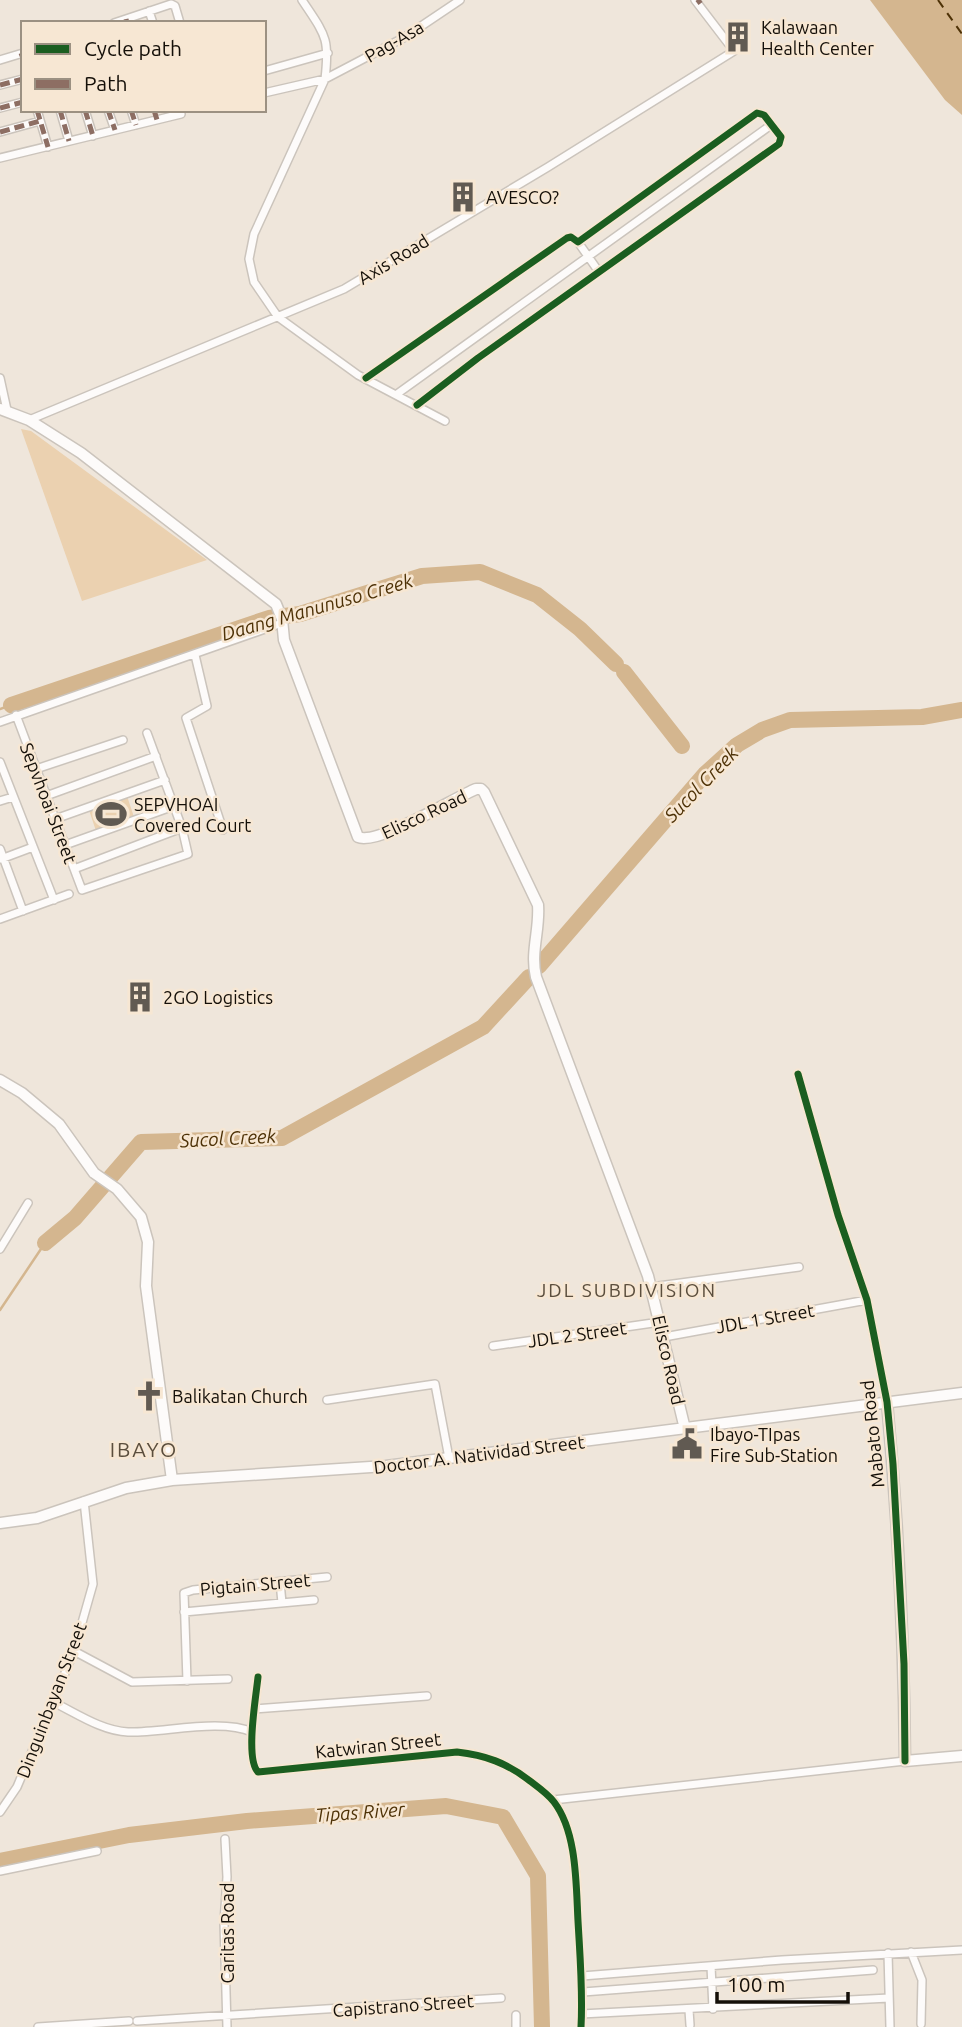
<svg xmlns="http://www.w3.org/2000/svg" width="962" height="2027" viewBox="0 0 962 2027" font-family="Ubuntu,sans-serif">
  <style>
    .green { fill: #ebd1b0 }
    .water { fill: #d4b68f }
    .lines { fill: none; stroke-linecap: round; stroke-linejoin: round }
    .stream { stroke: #d4b68f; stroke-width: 2.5 }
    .river { stroke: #d4b68f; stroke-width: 16 }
    .ferry { stroke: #4e3207; stroke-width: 2; stroke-dasharray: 9 7; stroke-linecap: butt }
    .street-casing { stroke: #cbc4bc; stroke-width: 10 }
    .secondary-casing { stroke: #cbc4bc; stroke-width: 13 }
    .street { stroke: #fdfbfa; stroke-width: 7 }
    .secondary { stroke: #fdfbfa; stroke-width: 10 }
    .quiet { stroke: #8d6e63; stroke-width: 5; stroke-dasharray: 10 5; stroke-linecap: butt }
    .cycleway-casing { stroke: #f7e7d3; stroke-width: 11 }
    .cycleway { stroke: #1b5e20; stroke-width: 7 }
    .labels { text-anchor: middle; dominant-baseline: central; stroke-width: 5; stroke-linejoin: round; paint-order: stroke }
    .poi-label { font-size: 18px; fill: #140f08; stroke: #f7e7d3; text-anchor: start }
    .street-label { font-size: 18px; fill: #140f08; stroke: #f7e7d3 }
    .water-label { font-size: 19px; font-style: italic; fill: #4e3207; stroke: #f7e7d3 }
    .neighbourhood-label { font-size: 19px; letter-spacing: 2px; fill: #5b4e3d; stroke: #f7e7d3 }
    .quarter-label { font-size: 21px; letter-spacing: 2px; fill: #5b4e3d; stroke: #f7e7d3 }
  </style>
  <rect width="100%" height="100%" fill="#efe6db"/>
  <!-- green -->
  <path class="green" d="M21,429L31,431L207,560L82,601Z
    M127,796L134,817L96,831L89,810Z"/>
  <!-- water -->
  <path class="water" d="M870,0H962V115L945,100Z"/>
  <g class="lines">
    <!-- stream -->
    <path class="stream" d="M0,709L11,705
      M0,1310L45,1243"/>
    <!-- river -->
    <path class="river" d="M624,672L682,746
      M11,705L269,618L300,614L422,576L480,572L537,595L580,629L616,664
      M539,966L705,774L737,745L762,730L790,720L922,717L962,710
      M45,1243L75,1218L141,1142L282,1138L483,1027L529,977
      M0,1861L129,1835L247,1821L446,1806L503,1817L538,1876L542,2027"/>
    <!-- ferry -->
    <path class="ferry" d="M938,0L962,34"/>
    <!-- street casing -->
    <g class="street-casing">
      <path id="street" d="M302,0C325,35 330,37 325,79L254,234L249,259L254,282L278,317L358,375L445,421
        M149,11L153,23
        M114,23L171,4L175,6L180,23
        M0,60L23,53
        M264,71L328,53
        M0,85L23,79
        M264,93L325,79L405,37L460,0
        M0,108L23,102
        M37,110L48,147
        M60,110L69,141
        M85,110L93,136
        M108,110L115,130
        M131,110L136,125
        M0,132L40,121
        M0,158L181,114L180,110
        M578,242L599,272
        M0,378L7,410
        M366,378L567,238L571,237L578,242L757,113L764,115L781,137L779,144L478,358L417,405
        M397,394L771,125
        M29,420L344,289L548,167L734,51L695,0
        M195,655L207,706L186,718L223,830
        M16,715L82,890L188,854L182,828L147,733
        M0,722L282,623
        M0,762L54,900
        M36,769L123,740
        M46,796L156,756
        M0,801L13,797
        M55,819L165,780
        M65,845L174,806
        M0,849L23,911
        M1,859L33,847
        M74,869L182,828
        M0,919L69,894
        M798,1074L838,1215L867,1300L887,1402
        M0,1249L28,1203
        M651,1287L799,1267
        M664,1337L867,1300
        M493,1346L660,1322
        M327,1400L435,1384L449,1458
        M280,1582L282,1603
        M184,1612L314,1600
        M74,1651L132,1682L228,1679
        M258,1677C256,1697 245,1759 258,1772L457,1752C485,1755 507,1763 530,1781C538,1787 548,1794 554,1802C577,1832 576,1884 578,1921C580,1957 583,1991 581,2027
        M187,1681L184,1593L193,1590L327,1577
        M53,1702C76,1713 102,1731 128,1732C163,1733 221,1718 252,1732
        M254,1709L427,1696
        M553,1800L905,1761
        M0,1812L17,1787L53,1702L74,1651L93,1584L84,1501
        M225,1839L227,1877L224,1923L227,2027
        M0,1871L97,1851
        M911,1952L922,1980L921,2024
        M888,1953L890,2027
        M711,1966L713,2009
        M582,1976L782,1960L962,1950
        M583,1992L873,1970
        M689,2010L690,2025
        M581,2014L889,1998
        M137,2021L501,1998
        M38,2027L129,2021
        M516,2027V2015"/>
    </g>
    <!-- secondary casing -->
    <g class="secondary-casing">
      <path id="secondary" d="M0,409L29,420L81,453L276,604L282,619L284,640L358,837C377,846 454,798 476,789H481L484,792L538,905C540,930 530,952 536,977L648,1276L685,1429
        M0,1080L22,1093L59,1124L94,1173L117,1189L141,1217L148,1242L146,1286L172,1480
        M887,1402C898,1521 904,1641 905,1761L962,1756
        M0,1523L37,1518L126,1488L172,1480L386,1466L962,1393"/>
    </g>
    <!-- street -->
    <use href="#street" class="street"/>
    <!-- secondary -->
    <use href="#secondary" class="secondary"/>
    <!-- quiet -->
    <path class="quiet" d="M697,3L701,0
      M126,19L127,23
      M21,53L23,58
      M0,85L23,79
      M0,108L23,102
      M37,110L48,147
      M60,110L69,141
      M85,110L93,136
      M108,110L115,130
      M131,110L136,125
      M154,110L157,120
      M0,132L40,121"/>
    <!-- cycleway casing -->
    <g class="cycleway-casing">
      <path id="cycleway" d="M366,378L567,238L571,237L578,242L757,113L764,115L781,137L779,144L478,358L417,405
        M798,1074L838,1215L867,1300L887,1402L893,1464L904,1664L905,1761
        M258,1677C256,1697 245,1759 258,1772L457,1752C485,1755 507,1763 530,1781C538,1787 548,1794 554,1802C577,1832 576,1884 578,1921C580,1957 583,1991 581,2027"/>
    </g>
    <!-- cycleway -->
    <use href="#cycleway" class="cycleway"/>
  </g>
  <!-- icons -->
  <defs>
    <g id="building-bare" transform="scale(2.415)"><path d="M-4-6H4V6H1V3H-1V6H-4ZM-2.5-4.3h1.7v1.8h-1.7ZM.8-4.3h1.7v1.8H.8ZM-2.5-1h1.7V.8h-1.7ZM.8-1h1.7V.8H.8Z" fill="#615a52" stroke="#f7e7d3" stroke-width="2.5" paint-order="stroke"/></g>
    <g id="stadium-bare" transform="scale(2.415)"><path d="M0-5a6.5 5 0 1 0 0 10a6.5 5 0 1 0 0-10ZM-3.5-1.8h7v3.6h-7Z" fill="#615a52" stroke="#f7e7d3" stroke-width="2.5" paint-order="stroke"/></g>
    <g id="church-bare" transform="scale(2.415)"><path d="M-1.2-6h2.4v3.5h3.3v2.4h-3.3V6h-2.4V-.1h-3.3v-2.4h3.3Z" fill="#615a52" stroke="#f7e7d3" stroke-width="2.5" paint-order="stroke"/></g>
    <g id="civic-bare" transform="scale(2.415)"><path d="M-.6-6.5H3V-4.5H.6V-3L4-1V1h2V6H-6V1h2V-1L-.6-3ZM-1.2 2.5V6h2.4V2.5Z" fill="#615a52" stroke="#f7e7d3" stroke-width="2.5" paint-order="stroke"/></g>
  </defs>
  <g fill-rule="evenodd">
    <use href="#building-bare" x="738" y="37"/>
    <use href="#building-bare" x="463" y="197"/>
    <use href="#stadium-bare" x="111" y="814"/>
    <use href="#building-bare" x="140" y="997"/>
    <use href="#church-bare" x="149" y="1396"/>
    <use href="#civic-bare" x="687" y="1444"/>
  </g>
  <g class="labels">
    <!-- poi labels -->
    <g class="poi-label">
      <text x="761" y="27">Kalawaan<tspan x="761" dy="21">Health Center</tspan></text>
      <text x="486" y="197">AVESCO?</text>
      <text x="134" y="804">SEPVHOAI<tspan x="134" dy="21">Covered Court</tspan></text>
      <text x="163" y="997">2GO Logistics</text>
      <text x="172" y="1396">Balikatan Church</text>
      <text x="710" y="1434">Ibayo-TIpas<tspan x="710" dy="21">Fire Sub-Station</tspan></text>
    </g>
    <!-- street labels -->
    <g class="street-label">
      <text transform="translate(394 41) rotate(-30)">Pag-Asa</text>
      <text transform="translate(393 259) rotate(-31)">Axis Road</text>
      <text transform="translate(49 803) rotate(69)">Sepvhoai Street</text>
      <text transform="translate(424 814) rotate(-25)">Elisco Road</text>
      <text transform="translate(765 1318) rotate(-10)">JDL 1 Street</text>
      <text transform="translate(577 1334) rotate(-8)">JDL 2 Street</text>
      <text transform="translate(669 1360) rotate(77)">Elisco Road</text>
      <text transform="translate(872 1434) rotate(-96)">Mabato Road</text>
      <text transform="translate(479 1454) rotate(-7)">Doctor A. Natividad Street</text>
      <text transform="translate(255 1584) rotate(-5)">Pigtain Street</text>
      <text transform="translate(51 1700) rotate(-69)">Dinguinbayan Street</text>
      <text transform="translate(378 1745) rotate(-6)">Katwiran Street</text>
      <text transform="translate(227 1933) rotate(-90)">Caritas Road</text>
      <text transform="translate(403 2005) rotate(-4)">Capistrano Street</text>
    </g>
    <!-- water labels -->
    <g class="water-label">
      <text transform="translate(317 607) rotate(-16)">Daang Manunuso Creek</text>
      <text transform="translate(701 784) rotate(-46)">Sucol Creek</text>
      <text transform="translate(228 1138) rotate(-3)">Sucol Creek</text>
      <text transform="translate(360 1812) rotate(-4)">Tipas River</text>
    </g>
    <!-- neighbourhood labels -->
    <g class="neighbourhood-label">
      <text x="627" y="1290">JDL SUBDIVISION</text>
    </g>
    <!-- quarter labels -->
    <g class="quarter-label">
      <text x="144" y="1449">IBAYO</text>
    </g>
  </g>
  <!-- legend -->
  <rect x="21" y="21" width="245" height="91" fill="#f7e7d3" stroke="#9c9182" stroke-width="2"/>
  <rect x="35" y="44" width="35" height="10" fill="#1b5e20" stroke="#9c9182" stroke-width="2"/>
  <text x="84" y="56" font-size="21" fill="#140f08">Cycle path</text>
  <rect x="35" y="79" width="35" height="10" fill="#8d6e63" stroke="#9c9182" stroke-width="2"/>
  <text x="84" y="91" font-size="21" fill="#140f08">Path</text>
  <!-- scale -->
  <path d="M717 1992v10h131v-10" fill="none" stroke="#140f08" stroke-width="3.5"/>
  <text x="727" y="1992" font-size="21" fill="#140f08" stroke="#f7e7d3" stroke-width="5" paint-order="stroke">100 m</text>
</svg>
